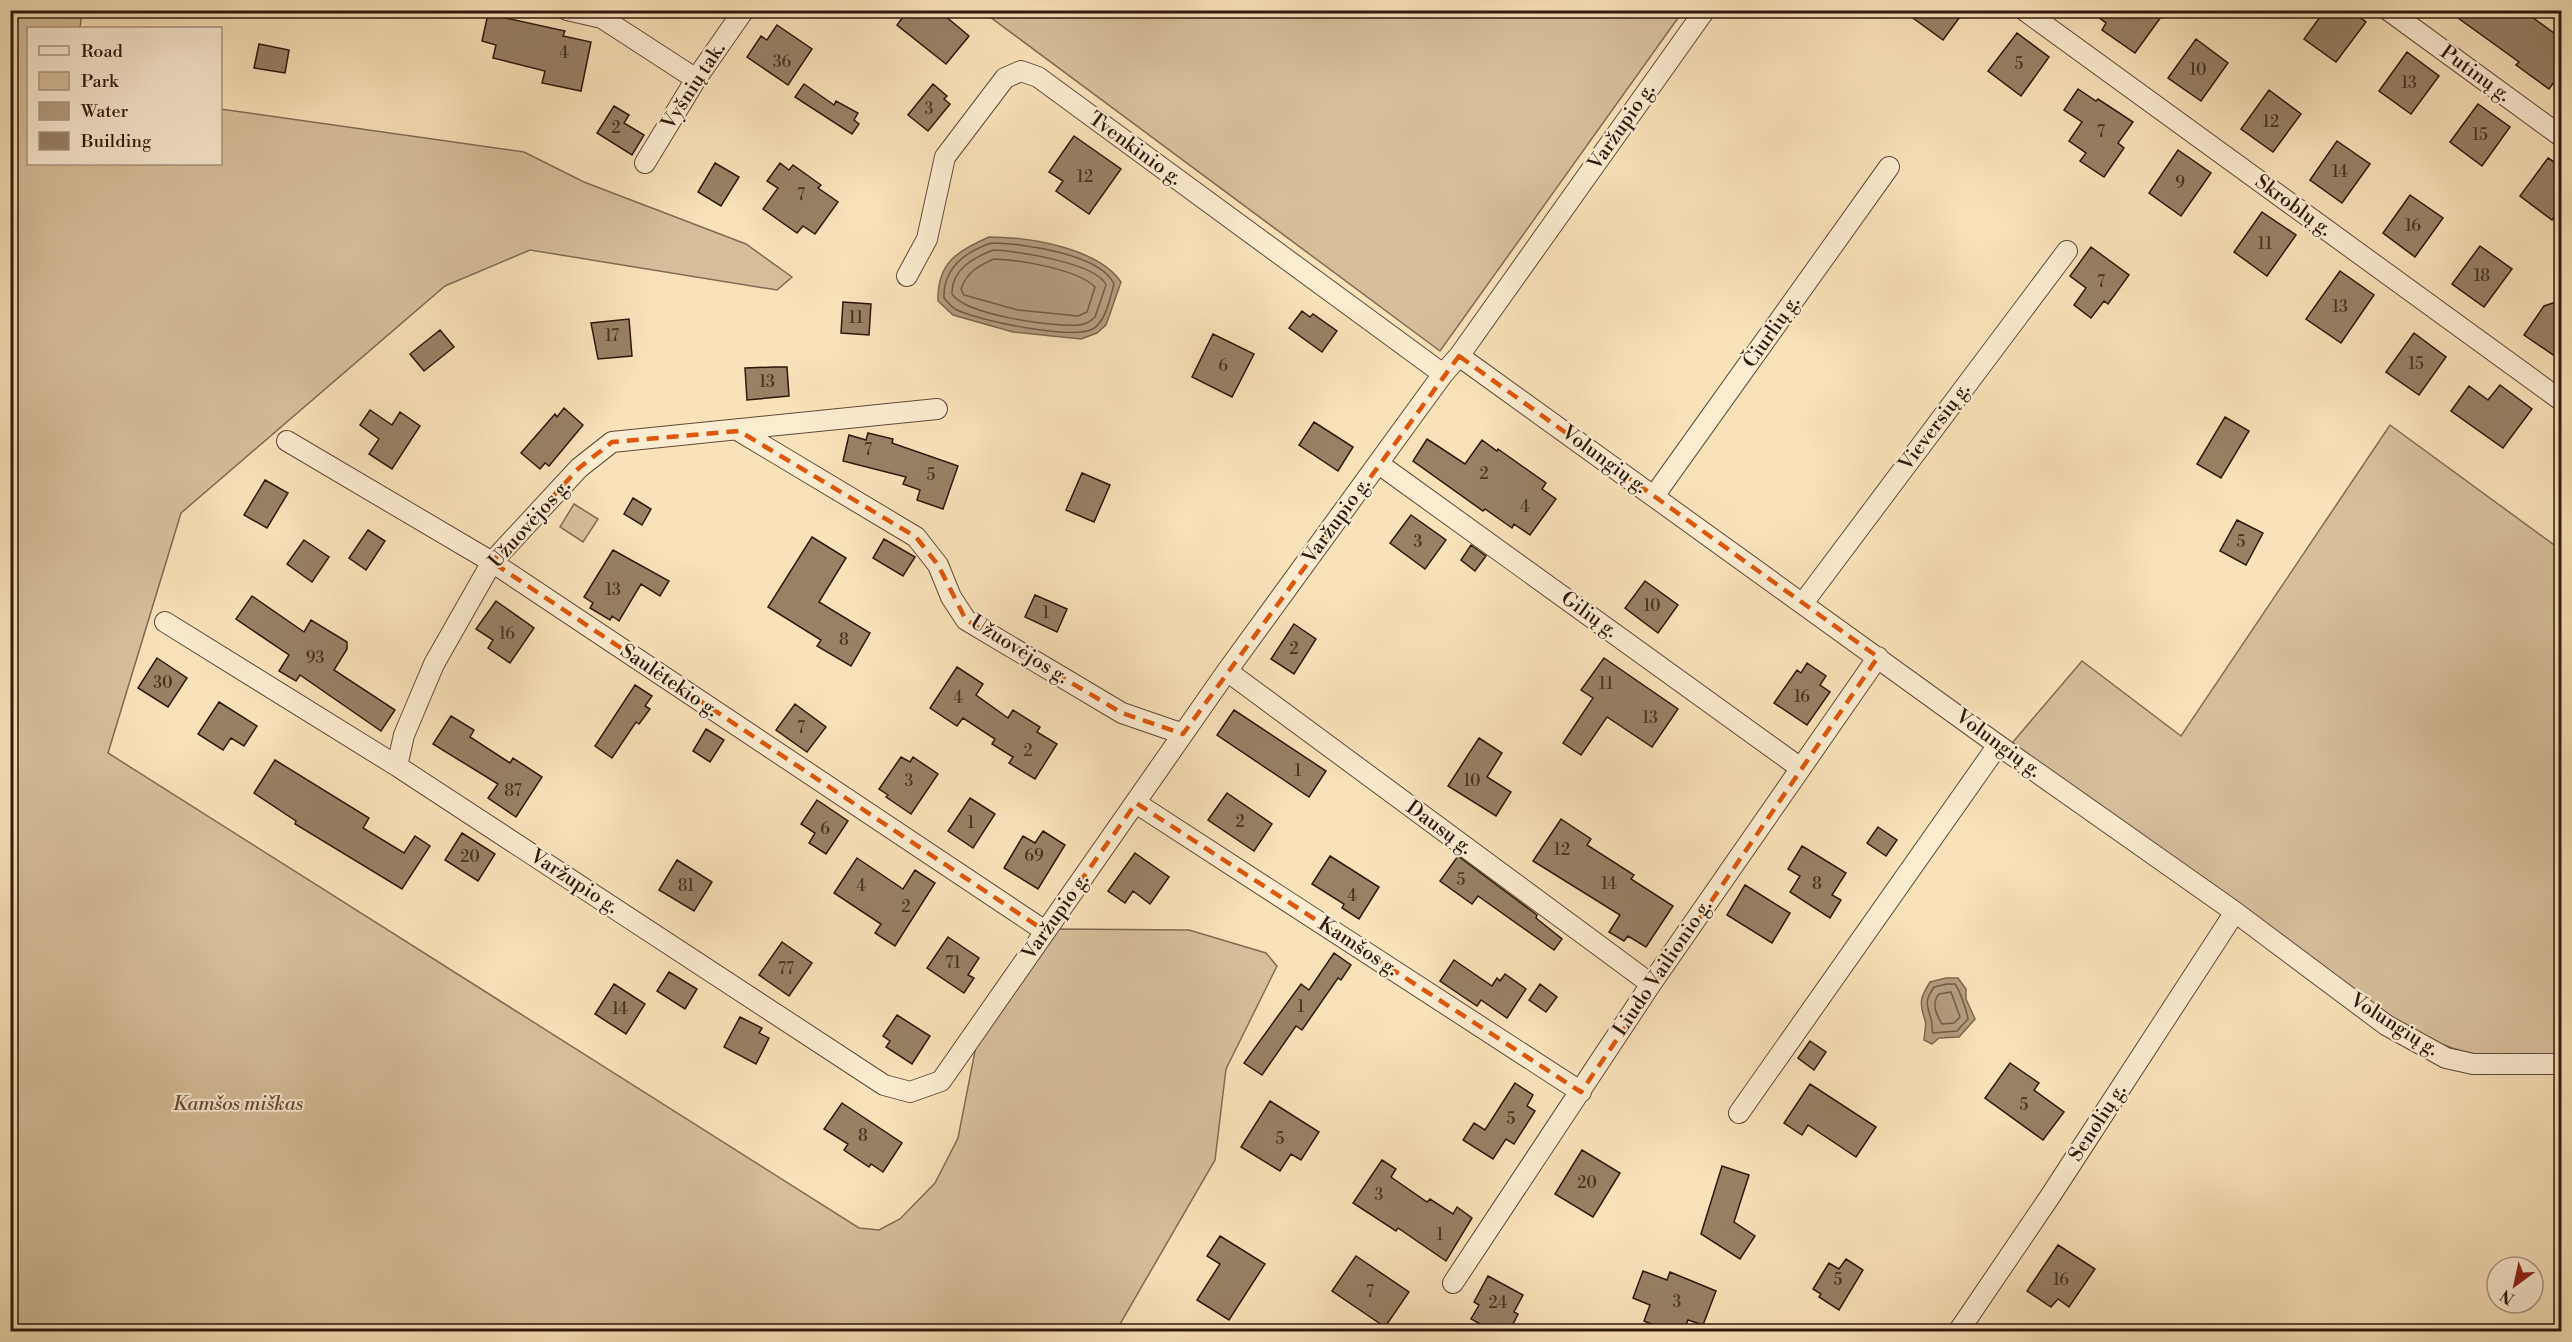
<svg xmlns="http://www.w3.org/2000/svg" width="2572" height="1342" viewBox="0 0 2572 1342" font-family="'Libre Bodoni',serif">
  <style>
    .green { fill: #d6c09a; stroke: #826c54; stroke-width: 1.5 }
    .water { fill: #b39e7d; stroke: #7e6950; stroke-width: 1.5 }
    .lines { fill: none; stroke-linecap: round; stroke-linejoin: round }
    .shore { stroke: #705c45; stroke-width: 1.5 }
    .building { fill: #978265; stroke: #2e190d; stroke-width: 1.5 }
    .street-casing { stroke: #604b38; stroke-width: 22 }
    .street { stroke: #faecd0; stroke-width: 20 }
    .marked { fill: none; stroke: #df560c; stroke-width: 4.5; stroke-dasharray: 12 8; stroke-linejoin: round }
    .labels { text-anchor: middle; dominant-baseline: central; stroke-width: 4.5; stroke-linejoin: round; paint-order: stroke }
    .number-label { font-size: 16px; fill: #483323 }
    .street-label { font-size: 20px; fill: #2e190d; stroke: #faecd0 }
    .park-label { font-size: 20px; font-style: italic; fill: #604b37; stroke: #faecd0 }
  </style>
  <rect width="100%" height="100%" fill="#f8e2b7"/>
  <filter id="stains"><feTurbulence type="fractalNoise" baseFrequency=".00333" numOctaves="4"/><feColorMatrix values="0 0 0 0 .2 0 0 0 0 .09 0 0 0 0 .02 0 0 0 .5 -.17"/></filter>
  <radialGradient id="worn" r=".72"><stop offset=".6" stop-color="#630" stop-opacity="0"/><stop offset="1" stop-color="#630" stop-opacity=".3"/></radialGradient>
  <!-- green -->
  <path class="green" d="M10,11H82L80,28H28V164H220L221,109L524,152L584,182L746,244L792,277L777,290L530,250L445,286L181,513L108,753L859,1228L879,1230L900,1219L935,1183L958,1138L976,1046L1059,929L1189,930L1266,953L1277,966L1226,1069L1215,1160L1116,1331H11Z
    M982,11H1683L1440,351Z
    M2390,425L2561,550V1055C2488,1057 2463,1062 2398,1021L2012,743L2082,661L2181,736Z
    M574,504L598,519L583,542L560,527Z"/>
  <!-- water -->
  <path class="water" d="M989,237C1029,237 1098,248 1121,282L1106,325L1097,333L1081,339L1013,332L953,315L938,301C937,263 957,251 989,237Z
    M1946,978H1958L1966,989V999L1975,1019L1959,1037L1939,1038L1932,1044L1924,1040C1924,1034 1927,1026 1925,1020C1919,1002 1920,998 1930,982Z"/>
  <g class="lines">
    <!-- shore -->
    <path class="shore" d="M991,243C1021,243 1101,254 1114,284C1110,298 1106,321 1093,329C1072,340 980,321 957,310C952,308 948,302 944,298C943,268 965,252 991,243Z
      M993,250C1016,251 1097,263 1106,285L1095,317C1090,322 1084,325 1078,325C1052,327 966,315 952,294C951,270 973,258 993,250Z
      M994,259C1020,260 1077,269 1095,287L1087,312L1078,316L1018,310L964,295L961,289C967,272 978,266 994,259Z
      M1947,984H1955C1959,989 1967,1011 1968,1019L1957,1031L1933,1033C1931,1028 1933,1024 1931,1019C1927,1004 1924,1002 1934,987Z
      M1951,992L1960,1017L1954,1023L1942,1024C1936,1014 1931,1004 1939,994Z"/>
  </g>
  <!-- building -->
  <path class="building" d="M908,10H938L969,36L946,64L897,25Z
    M1902,10H1965L1943,40Z
    M2089,10H2166L2135,53L2102,30L2106,23Z
    M2325,10H2350L2366,22L2336,62L2304,39Z
    M2447,10H2537L2532,17L2562,39V71L2549,89L2516,65L2519,62Z
    M488,14L565,31L563,36L591,42L581,91L542,83L545,71L493,58L496,45L482,41Z
    M777,25L812,49L788,85L747,57L761,36L767,40Z
    M2017,33L2049,57L2021,96L1988,71Z
    M2196,39L2228,63L2201,101L2168,78Z
    M259,44L289,50L285,73L254,68Z
    M2407,52L2439,76L2411,114L2379,91Z
    M804,84L834,105L836,101L858,113L854,120L859,124L852,134L795,97Z
    M933,84L947,96L944,99L950,104L928,131L908,115Z
    M2078,89L2096,101L2098,99L2133,122L2118,143L2124,148L2104,177L2080,161L2086,153L2069,141L2082,122L2064,110Z
    M2269,90L2301,114L2273,152L2241,129Z
    M2478,104L2510,127L2482,166L2450,142Z
    M614,106L629,115L624,123L644,135L632,155L597,133Z
    M1074,136L1121,169L1089,214L1056,191L1063,181L1049,172Z
    M2337,141L2370,164L2342,203L2310,180Z
    M2178,150L2211,173L2181,216L2149,193Z
    M2548,158L2562,167V207L2552,220L2520,196Z
    M715,163L739,177L721,206L698,192Z
    M780,163L789,170L793,165L821,185L818,188L838,202L815,234L803,226L797,233L763,209L778,188L767,181Z
    M2410,195L2443,218L2415,257L2383,233Z
    M2262,212L2296,235L2267,276L2234,252Z
    M2480,246L2512,269L2484,307L2452,284Z
    M2091,247L2129,275L2108,304L2104,301L2091,318L2074,305L2086,288L2070,276Z
    M2340,271L2374,295L2341,343L2306,319Z
    M2562,300V361L2524,335L2544,306Z
    M843,302L871,304L869,335L841,333Z
    M1302,311L1310,317L1313,314L1337,331L1322,352L1289,328Z
    M629,319L632,356L598,359L591,323Z
    M440,330L454,347L424,371L410,354Z
    M2414,333L2446,357L2419,395L2386,372Z
    M1213,334L1254,354L1232,397L1192,377Z
    M774,367H787L789,396L747,400L745,368Z
    M2500,385L2532,409L2503,448L2451,411L2469,386L2488,400Z
    M564,408L583,425L549,466L545,463L540,469L521,453L555,414L557,417Z
    M370,410L392,425L400,412L420,426L392,469L369,454L379,439L360,425Z
    M2225,417L2249,431L2221,478L2197,464Z
    M1314,422L1353,447L1338,471L1299,445Z
    M868,433L893,439L892,443L958,466L943,509L917,500L920,490L903,484L906,477L843,461L849,435L866,440Z
    M1427,439L1465,464L1482,440L1497,451L1498,449L1546,483L1542,489L1556,499L1530,535L1514,524L1512,528L1485,509L1483,511L1413,461Z
    M1082,473L1110,485L1094,522L1066,510Z
    M265,480L288,493L267,528L244,515Z
    M633,498L651,509L642,525L624,514Z
    M1411,515L1446,540L1425,569L1390,543Z
    M2237,520L2263,533L2246,565L2220,551Z
    M368,530L385,541L366,570L349,558Z
    M812,537L846,558L819,602L870,633L851,666L817,646L821,640L768,607Z
    M884,539L915,557L903,576L873,558Z
    M304,540L329,557L312,582L287,564Z
    M1471,545L1486,556L1475,571L1461,560Z
    M613,550L669,581L660,596L641,584L619,621L612,616L610,620L590,608L593,603L584,597Z
    M1645,581L1678,605L1658,633L1625,608Z
    M1035,595L1067,609L1057,632L1025,617Z
    M252,596L304,632L311,620L347,642V649L334,670L395,710L381,731L300,675L296,681L279,671L289,655L236,619Z
    M496,601L534,628L510,663L488,648L493,640L476,629Z
    M1294,624L1316,639L1294,674L1271,659Z
    M157,658L187,678L168,707L138,688Z
    M1604,658L1678,709L1652,747L1607,717L1581,755L1563,743L1593,698L1581,690Z
    M1807,663L1826,676L1820,685L1830,692L1807,725L1774,703L1797,670L1801,673Z
    M957,667L983,684L976,695L1008,718L1013,710L1040,727L1037,732L1057,744L1035,779L1009,763L1013,757L992,744L995,739L963,718L957,726L930,708Z
    M635,685L652,696L645,706L650,709L639,724L636,722L612,758L595,746Z
    M219,702L257,726L244,746L231,738L223,750L198,734Z
    M795,704L826,727L807,752L776,730Z
    M1234,710L1326,771L1309,797L1217,735Z
    M451,716L474,730L470,737L510,763L513,758L542,777L516,817L488,798L498,784L433,744Z
    M706,729L724,740L710,762L693,751Z
    M1479,738L1502,753L1487,777L1511,792L1496,816L1448,786Z
    M901,757L910,762L913,757L938,774L911,814L886,797L888,795L879,789Z
    M275,760L369,818L363,828L404,853L415,836L430,846L402,889L295,824L296,821L254,793Z
    M1227,793L1272,824L1254,851L1208,820Z
    M970,798L995,814L973,848L948,831Z
    M817,800L848,821L826,854L809,843L815,833L801,824Z
    M1561,819L1591,839L1587,845L1634,875L1631,879L1673,906L1646,947L1628,936L1624,941L1609,932L1620,915L1533,861Z
    M1878,827L1897,840L1886,856L1867,843Z
    M1043,831L1065,845L1038,889L1004,868L1023,836L1035,843Z
    M462,833L495,854L478,881L445,860Z
    M1802,846L1846,873L1832,895L1841,900L1830,918L1790,892L1800,876L1788,869Z
    M1135,853L1169,877L1150,904L1133,891L1125,903L1108,891Z
    M1330,856L1379,887L1359,919L1342,908L1344,904L1312,884Z
    M1458,856L1537,915L1536,918L1562,939L1554,950L1478,896L1472,904L1440,881Z
    M857,858L903,889L915,870L935,883L895,946L875,933L881,924L834,893Z
    M677,860L712,882L694,911L659,890Z
    M1745,885L1790,913L1772,943L1727,915Z
    M948,937L979,958L968,975L974,978L964,993L927,968Z
    M782,942L812,963L789,996L759,975Z
    M1334,953L1351,965L1341,980L1338,978L1302,1030L1296,1026L1262,1075L1244,1063L1301,984L1309,990Z
    M1454,960L1492,986L1497,978L1500,981L1505,974L1526,989L1507,1018L1481,1000L1477,1006L1440,981Z
    M669,972L697,989L685,1009L657,991Z
    M614,984L645,1004L626,1034L595,1014Z
    M1540,984L1557,997L1546,1012L1529,1000Z
    M897,1015L930,1036L912,1064L886,1047L890,1041L883,1036Z
    M740,1017L762,1028L759,1033L769,1038L756,1064L724,1047Z
    M1810,1041L1826,1052L1814,1070L1798,1058Z
    M2010,1063L2039,1083L2034,1090L2064,1112L2043,1140L1985,1098Z
    M1515,1083L1533,1095L1527,1106L1535,1111L1514,1144L1506,1139L1493,1159L1463,1140L1474,1123L1485,1130Z
    M1810,1084L1876,1127L1856,1157L1808,1125L1802,1135L1784,1123Z
    M1270,1101L1319,1132L1301,1160L1291,1154L1280,1171L1241,1147Z
    M842,1103L902,1143L883,1172L871,1164L869,1167L844,1150L848,1144L824,1129Z
    M1582,1150L1620,1173L1593,1217L1555,1194Z
    M1382,1160L1396,1169L1391,1177L1427,1202L1430,1199L1453,1214L1457,1207L1472,1218L1446,1261L1398,1228L1396,1231L1353,1203Z
    M1722,1166L1749,1175L1734,1222L1755,1236L1740,1259L1701,1234Z
    M1220,1236L1265,1264L1229,1320L1197,1300L1220,1264L1207,1256Z
    M2058,1245L2095,1269L2069,1307L2058,1299L2051,1307L2027,1291Z
    M1356,1256L1409,1292L1385,1327L1332,1291Z
    M1846,1259L1863,1270L1839,1310L1819,1297L1821,1294L1813,1289L1829,1263L1839,1269Z
    M1643,1271L1667,1280L1670,1272L1716,1291L1703,1325L1688,1320L1683,1332H1670L1644,1321L1650,1305L1633,1298Z
    M1488,1276L1523,1295L1514,1312L1518,1314L1509,1332H1495L1471,1319L1479,1305L1474,1302Z"/>
  <g class="lines">
    <!-- street casing -->
    <g class="street-casing">
      <path id="street" d="M567,10L602,18L696,79
        M2024,10L2562,401
        M2388,10L2562,137
        M645,163L696,79L744,10
        M907,276L927,239L945,157L1005,78L1021,71L1038,77L1443,374
        M1459,356L1998,745L2235,912L2386,1025L2446,1058L2473,1064H2562
        M739,431L916,537L938,565L951,597L966,620L1122,713L1183,734
        M287,441L492,562L1045,931
        M1379,464L1799,767
        M1654,496L1889,167
        M1803,603L2067,251
        M165,622L397,766L884,1085L910,1092L941,1081L1227,671L1443,374L1459,356L1705,10
        M1227,671L1651,984
        M397,766L404,735L434,664L492,562L579,468L612,442L937,409
        M1136,803L1581,1092
        M1739,1113L1998,745
        M1453,1283L1651,984L1878,657
        M1958,1332L2049,1198L2235,912"/>
    </g>
    <!-- street -->
    <use href="#street" class="street"/>
  </g>
  <!-- marked area -->
  <path class="marked" d="M1459,356L1878,657L1581,1092L1136,803L1045,931L492,562L579,468L612,442L739,431L916,537L938,565L966,620L1122,713L1183,734Z"/>
  <g class="labels">
    <!-- number labels -->
    <g class="number-label">
      <text x="564" y="53">4</text>
      <text x="782" y="62">36</text>
      <text x="2019" y="64">5</text>
      <text x="2198" y="70">10</text>
      <text x="2409" y="83">13</text>
      <text x="929" y="109">3</text>
      <text x="2271" y="122">12</text>
      <text x="616" y="128">2</text>
      <text x="2101" y="132">7</text>
      <text x="2480" y="135">15</text>
      <text x="2340" y="172">14</text>
      <text x="1085" y="177">12</text>
      <text x="2180" y="183">9</text>
      <text x="801" y="195">7</text>
      <text x="2413" y="226">16</text>
      <text x="2265" y="244">11</text>
      <text x="2482" y="276">18</text>
      <text x="2101" y="282">7</text>
      <text x="2340" y="307">13</text>
      <text x="856" y="318">11</text>
      <text x="612" y="336">17</text>
      <text x="2416" y="364">15</text>
      <text x="1223" y="366">6</text>
      <text x="767" y="382">13</text>
      <text x="868" y="450">7</text>
      <text x="1484" y="474">2</text>
      <text x="931" y="475">5</text>
      <text x="1525" y="507">4</text>
      <text x="1418" y="542">3</text>
      <text x="2241" y="542">5</text>
      <text x="613" y="590">13</text>
      <text x="1652" y="606">10</text>
      <text x="1046" y="613">1</text>
      <text x="507" y="634">16</text>
      <text x="844" y="640">8</text>
      <text x="1294" y="649">2</text>
      <text x="315" y="658">93</text>
      <text x="163" y="683">30</text>
      <text x="1606" y="684">11</text>
      <text x="1802" y="697">16</text>
      <text x="958" y="698">4</text>
      <text x="1650" y="718">13</text>
      <text x="801" y="728">7</text>
      <text x="1028" y="751">2</text>
      <text x="1298" y="771">1</text>
      <text x="909" y="781">3</text>
      <text x="1472" y="781">10</text>
      <text x="513" y="791">87</text>
      <text x="1240" y="822">2</text>
      <text x="971" y="823">1</text>
      <text x="825" y="829">6</text>
      <text x="1562" y="850">12</text>
      <text x="1034" y="856">69</text>
      <text x="470" y="857">20</text>
      <text x="1461" y="880">5</text>
      <text x="1609" y="884">14</text>
      <text x="1817" y="884">8</text>
      <text x="686" y="886">81</text>
      <text x="861" y="886">4</text>
      <text x="1352" y="896">4</text>
      <text x="906" y="907">2</text>
      <text x="953" y="963">71</text>
      <text x="786" y="969">77</text>
      <text x="1301" y="1007">1</text>
      <text x="620" y="1009">14</text>
      <text x="2024" y="1105">5</text>
      <text x="1511" y="1119">5</text>
      <text x="863" y="1136">8</text>
      <text x="1280" y="1139">5</text>
      <text x="1587" y="1183">20</text>
      <text x="1379" y="1195">3</text>
      <text x="1440" y="1235">1</text>
      <text x="1838" y="1280">5</text>
      <text x="2061" y="1280">16</text>
      <text x="1370" y="1292">7</text>
      <text x="1677" y="1302">3</text>
      <text x="1498" y="1303">24</text>
    </g>
    <!-- street labels -->
    <g class="street-label">
      <text transform="translate(2475 74) rotate(36)">Putinų g.</text>
      <text transform="translate(694 86) rotate(-57)">Vyšnių tak.</text>
      <text transform="translate(1622 127) rotate(-55)">Varžupio g.</text>
      <text transform="translate(1135 149) rotate(36)">Tvenkinio g.</text>
      <text transform="translate(2293 206) rotate(36)">Skroblų g.</text>
      <text transform="translate(1772 332) rotate(-55)">Čiurlių g.</text>
      <text transform="translate(1935 427) rotate(-53)">Vieversių g.</text>
      <text transform="translate(1604 460) rotate(36)">Volungių g.</text>
      <text transform="translate(1337 521) rotate(-54)">Varžupio g.</text>
      <text transform="translate(530 524) rotate(-48)">Užuovėjos g.</text>
      <text transform="translate(1589 615) rotate(36)">Gilių g.</text>
      <text transform="translate(1019 650) rotate(32)">Užuovėjos g.</text>
      <text transform="translate(669 681) rotate(34)">Saulėtekio g.</text>
      <text transform="translate(1998 744) rotate(36)">Volungių g.</text>
      <text transform="translate(1439 828) rotate(36)">Dausų g.</text>
      <text transform="translate(574 882) rotate(33)">Varžupio g.</text>
      <text transform="translate(1056 917) rotate(-55)">Varžupio g.</text>
      <text transform="translate(1358 947) rotate(33)">Kamšos g.</text>
      <text transform="translate(1663 968) rotate(-56)">Liudo Vailionio g.</text>
      <text transform="translate(2394 1025) rotate(32)">Volungių g.</text>
      <text transform="translate(2098 1123) rotate(-57)">Senolių g.</text>
    </g>
    <!-- park labels -->
    <g class="park-label">
      <text x="238" y="1104">Kamšos miškas</text>
    </g>
  </g>
  <!-- margin -->
  <rect width="2572" height="1342" fill="none" stroke="#f8e2b7" stroke-width="36"/>
  <rect x="12" y="12" width="2548" height="1318" fill="none" stroke="#2e190d" stroke-width="3"/>
  <rect x="18" y="18" width="2536" height="1306" fill="none" stroke="#2e190d" stroke-width="1.5"/>
  <!-- legend -->
  <rect x="27" y="27" width="195" height="138" fill="#faecd0" stroke="#a89882" stroke-width="1.5"/>
  <rect x="39" y="46" width="30" height="9" fill="#faecd0" stroke="#a89882" stroke-width="1.5"/>
  <text x="81" y="57" font-size="18" fill="#2e190d">Road</text>
  <rect x="39" y="72" width="30" height="18" fill="#d6c09a" stroke="#a89882" stroke-width="1.5"/>
  <text x="81" y="87" font-size="18" fill="#2e190d">Park</text>
  <rect x="39" y="102" width="30" height="18" fill="#b39e7d" stroke="#a89882" stroke-width="1.5"/>
  <text x="81" y="117" font-size="18" fill="#2e190d">Water</text>
  <rect x="39" y="132" width="30" height="18" fill="#978265" stroke="#a89882" stroke-width="1.5"/>
  <text x="81" y="147" font-size="18" fill="#2e190d">Building</text>
  <!-- north arrow -->
  <g transform="translate(2515 1285) rotate(213)"><circle r="28" fill="#faecd0" stroke="#a89882" stroke-width="1.5"/>
  <path d="M0-4.5L10 22L0 15L-10 22Z" fill="#8f2418"/>
  <text y="-9" font-size="16" font-weight="bold" text-anchor="middle" fill="#2e190d">N</text>
  </g>
  <rect width="100%" height="100%" filter="url(#stains)"/>
  <rect width="100%" height="100%" fill="url(#worn)"/>
</svg>
